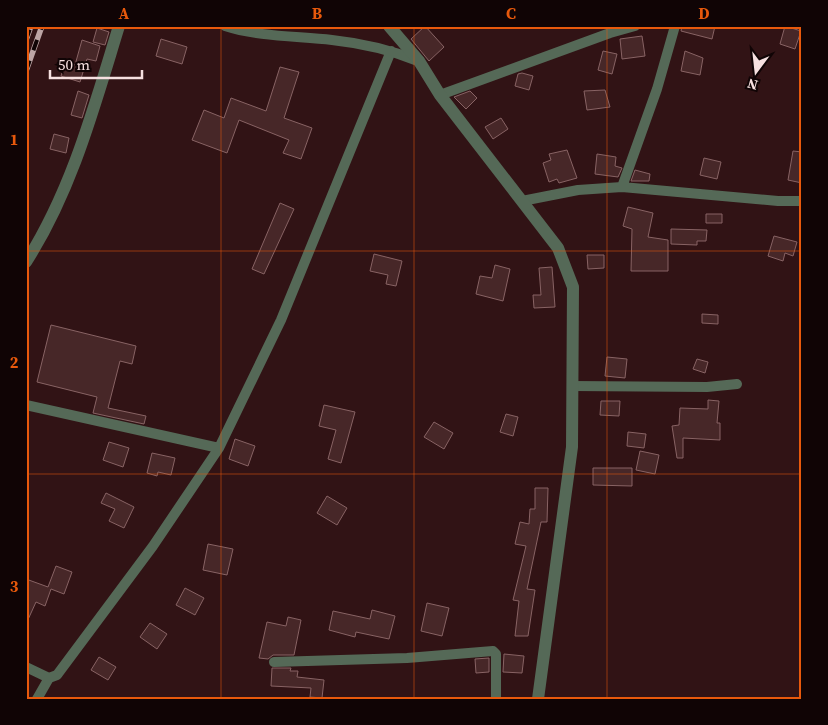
<svg xmlns="http://www.w3.org/2000/svg" width="828" height="725" viewBox="0 0 828 725" font-family="'Source Serif 4',serif">
  <style>
    .building { fill: #472728; stroke: #886364 }
    .lines { fill: none; stroke-linecap: round; stroke-linejoin: round }
    .minor { stroke: #556957; stroke-width: 10 }
    .tertiary { stroke: #556957; stroke-width: 12 }
    .rail-casing { stroke: #bca4a4; stroke-width: 5.5 }
    .rail { stroke: #100405; stroke-width: 4; stroke-dasharray: 11; stroke-linecap: butt }
    .grid { fill: none; stroke: #e8590c; stroke-width: 1; stroke-opacity: 0.55 }
    .neatline { fill: none; stroke: #e8590c; stroke-width: 2 }
    .grid-label { font-size: 16px; text-anchor: middle; font-weight: bold; fill: #e8590c }
  </style>
  <rect width="100%" height="100%" fill="#311315"/>
  <!-- building -->
  <path class="building" d="M425,26L444,47L429,61L411,39Z
    M682,26H715L712,39L681,31Z
    M785,26L801,31L795,49L780,44Z
    M97,28L109,32L105,45L93,42Z
    M642,36L645,56L622,59L620,39Z
    M161,39L187,47L182,64L156,56Z
    M82,40L100,46L96,61L87,59L80,82L61,76L65,62L75,65Z
    M603,51L617,54L612,74L598,70Z
    M685,51L703,58L700,75L681,71Z
    M280,67L299,72L284,118L312,128L301,159L283,153L289,140L239,120L227,153L192,140L204,110L224,118L231,98L266,111Z
    M522,73L533,76L529,90L515,86L518,74Z
    M605,90L610,107L587,110L584,91Z
    M78,91L89,95L82,118L71,115Z
    M470,91L477,98L466,109L454,97Z
    M501,118L508,129L493,139L485,127Z
    M54,134L69,138L66,153L50,149Z
    M567,150L577,178L559,183L557,179L549,182L543,163L551,160L549,154Z
    M793,151L802,152V183L788,180Z
    M597,154L616,157L615,166L622,168L618,177L595,174Z
    M704,158L721,162L717,179L700,175Z
    M635,170L650,174L649,181H631Z
    M280,203L294,209L264,274L252,269Z
    M628,207L653,213L648,237L668,240V271H631L632,229L623,226Z
    M706,214H722V223H706Z
    M671,229L707,230L706,241H697V245L671,244Z
    M774,236L797,242L793,256L785,253L783,261L768,256Z
    M374,254L402,261L396,286L386,284L388,275L370,271Z
    M587,255H604V268L588,269Z
    M495,265L510,269L503,301L476,294L480,276L492,278Z
    M552,267L555,307L534,308L533,295H541L539,268Z
    M702,314L718,315V324L702,323Z
    M51,325L136,346L132,364L120,361L108,408L146,416L144,424L93,413L97,397L37,382Z
    M607,357L627,359L625,378L605,376Z
    M697,359L708,362L705,373L693,369Z
    M708,400L719,401L717,423H720V440L683,438V458H677L672,426L679,425L680,408L708,409Z
    M601,401H620L619,416L600,415Z
    M324,405L355,412L341,463L328,459L336,430L319,426Z
    M506,414L518,417L513,436L500,432Z
    M434,422L453,433L444,449L424,437Z
    M628,432L646,434L644,448L627,446Z
    M235,439L255,446L248,466L229,459Z
    M109,442L129,448L123,467L103,460Z
    M640,451L659,455L655,474L636,470Z
    M152,453L175,458L171,475L158,472L157,476L147,473Z
    M593,468H632V486L593,485Z
    M535,488H548L547,522H541L527,589L535,590L528,636H515L519,601L513,600L526,546L515,544L520,522L529,524L530,509H535Z
    M106,493L134,507L124,528L109,521L115,509L101,503Z
    M327,496L347,508L337,525L317,513Z
    M208,544L233,549L227,575L203,570Z
    M56,566L72,572L64,594L51,589L45,606L36,602L26,624V579L48,587Z
    M185,588L204,598L195,615L176,605Z
    M427,603L449,608L442,636L421,631Z
    M372,610L395,616L389,639L356,632L355,637L329,630L333,611L370,619Z
    M288,617L301,620L294,655H273L268,659L259,658L267,622L286,626Z
    M150,623L167,634L157,649L140,637Z
    M504,654L524,656L522,673L503,672Z
    M99,657L116,667L108,680L91,670Z
    M489,658V672L476,673L475,659Z
    M272,668H291L290,671H298L297,677L324,680L322,698L310,697L311,688L271,686Z"/>
  <g class="lines">
    <!-- minor -->
    <path class="minor" d="M225,26C259,37 297,36 332,40C360,43 391,50 418,61
      M440,95L610,33L635,26
      M622,187L657,89L675,26
      M522,201L578,190L622,187L778,201H802
      M572,386L707,387L737,384
      M26,405L219,448
      M274,662L407,658L493,651L496,654V699
      M26,667L49,678
      M37,699L49,678L57,675L153,546L219,448L281,320L391,51"/>
    <!-- tertiary -->
    <path class="tertiary" d="M389,26L419,61L440,95L558,248L573,287L572,447L538,699
      M26,262C72,190 94,107 119,26"/>
    <!-- rail casing -->
    <g class="rail-casing">
      <path id="rail" d="M26,40L31,26
        M26,71L42,26"/>
    </g>
    <!-- rail -->
    <use href="#rail" class="rail"/>
  </g>
  <!-- grid -->
  <path class="grid" d="M221,26V699M414,26V699M607,26V699M26,251H802M26,474H802"/>
  <!-- border -->
  <rect width="828" height="725" fill="none" stroke="#100405" stroke-width="55"/>
  <!-- north arrow -->
  <g transform="translate(756 72) rotate(195)" stroke="#100405" stroke-width="4" paint-order="stroke">
  <path d="M0-4L9 19L0 12L-9 19Z" fill="#f6e0e0"/>
  <text y="-8" font-size="14" font-weight="bold" text-anchor="middle" fill="#f6e0e0">N</text>
  </g>
  <!-- scale -->
  <path d="M50 70v8h92v-8" fill="none" stroke="#f6e0e0" stroke-width="2.5"/>
  <text x="58" y="70" font-size="15" fill="#f6e0e0" stroke="#100405" stroke-width="4" paint-order="stroke">50 m</text>
  <rect x="28" y="28" width="772" height="670" class="neatline"/>
  <g class="grid-label">
    <text x="124" y="19">A</text>
    <text x="317" y="19">B</text>
    <text x="511" y="19">C</text>
    <text x="704" y="19">D</text>
    <text x="14" y="145">1</text>
    <text x="14" y="368">2</text>
    <text x="14" y="592">3</text>
  </g>
</svg>
